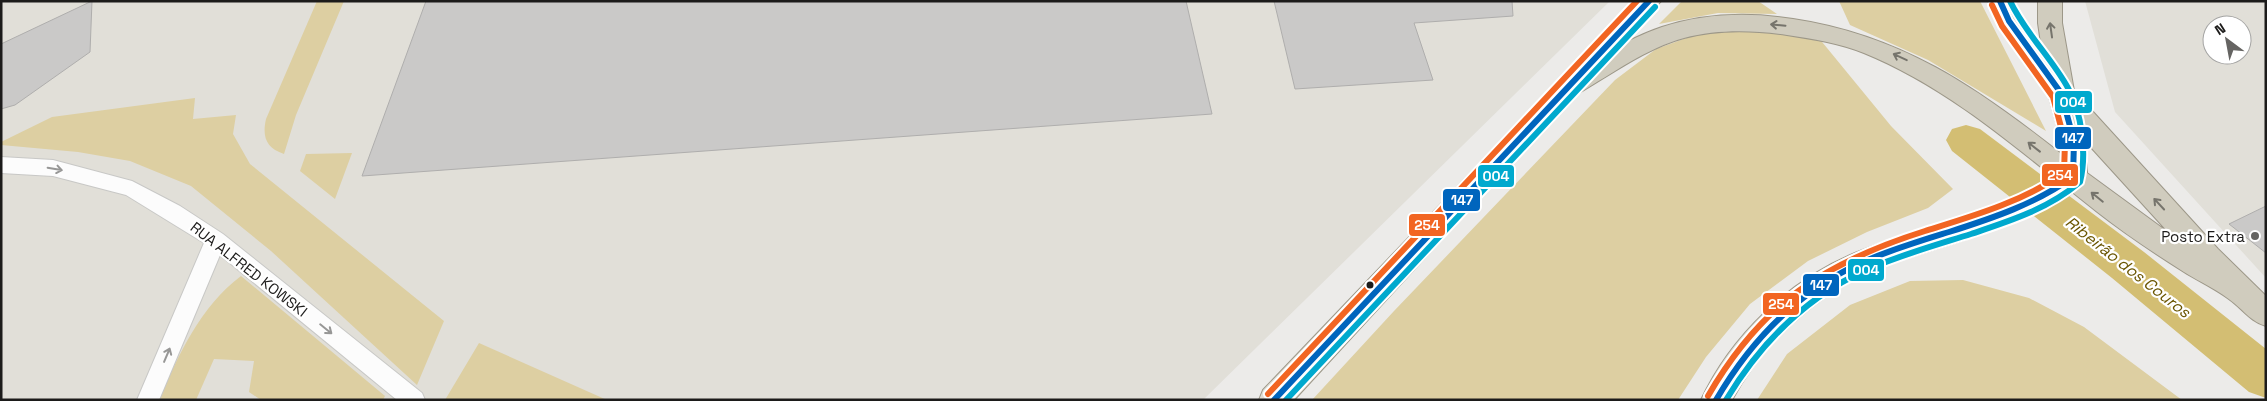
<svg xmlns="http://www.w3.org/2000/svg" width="2267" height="401" viewBox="0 0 2267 401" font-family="'Space Grotesk',sans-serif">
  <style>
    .built { fill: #e1dfd8; fill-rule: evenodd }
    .green { fill: #ddcfa2 }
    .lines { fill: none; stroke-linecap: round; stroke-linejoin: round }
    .river { fill: #d3be73; fill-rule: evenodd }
    .building { fill: #cac9c8; stroke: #afaead }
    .street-casing { stroke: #c8c8c6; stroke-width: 2 }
    .primary-casing { stroke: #9c9788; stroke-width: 2 }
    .highway-casing { stroke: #9c9788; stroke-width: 2 }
    .street { fill: #fcfcfc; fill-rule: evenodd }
    .primary { fill: #e1dfd6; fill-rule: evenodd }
    .highway { fill: #d0ccbe; fill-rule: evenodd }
    .bus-1-casing { stroke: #fff; stroke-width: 10 }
    .bus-2-casing { stroke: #fff; stroke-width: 10 }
    .bus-3-casing { stroke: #fff; stroke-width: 10 }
    .bus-1 { stroke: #0065bd; stroke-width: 6 }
    .bus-2 { stroke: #00a9ce; stroke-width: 6 }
    .bus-3 { stroke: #f26522; stroke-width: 6 }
    .oneway { stroke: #76746c }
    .oneway2 { stroke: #979796 }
    .poi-dot { fill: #656462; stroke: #fff; stroke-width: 2 }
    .bus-dot { fill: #1c1b1a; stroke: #fff; stroke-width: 2 }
    .labels { text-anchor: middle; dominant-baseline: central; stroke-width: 4.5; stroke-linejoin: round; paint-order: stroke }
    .poi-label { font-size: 15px; fill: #1c1b1a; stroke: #fff; text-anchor: end }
    .street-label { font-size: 15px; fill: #1c1b1a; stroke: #fff }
    .water-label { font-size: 16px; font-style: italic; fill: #6a5500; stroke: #fff }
    .line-badge { stroke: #fff; stroke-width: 2 }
    .badge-label { font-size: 14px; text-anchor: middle; font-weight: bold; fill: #fff }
  </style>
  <rect width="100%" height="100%" fill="#ecebe9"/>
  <!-- built -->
  <path class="built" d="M1,1H1610L1203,400H1Z
    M2085,1H2266V278L2115,112ZM2212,25H2242V55H2212Z"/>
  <!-- green -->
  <path class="green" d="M317,1H344L296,115L284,154C266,148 262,137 266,119Z
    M1682,1H1758L1777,14L1718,13L1659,24Z
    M1839,1H1980L2046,131L1928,60L1850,25Z
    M1752,29L1818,37L1891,126L1953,189L1928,208L1867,232L1808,261L1750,304L1706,357L1678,400H1312L1394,311L1615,80L1656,49L1700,33Z
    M195,98L193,119L236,115L233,134L250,164L444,321L417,385L271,251L191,186L130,161L78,152L1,145V142L52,117Z
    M352,153L335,199L300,171L306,154Z
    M241,276L385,396L383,400H261L249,392L254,361L214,359L196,400H159C179,354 200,307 241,276Z
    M1963,280L2029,298L2084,327L2182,400H1757L1787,354L1850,305L1910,281Z
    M479,343L607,400H445Z"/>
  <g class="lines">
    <!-- river -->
    <path class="river" d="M1966,125L1980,129L2144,252L2266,349V398L2249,392L2112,278L1952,151L1946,140L1952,129Z"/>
  </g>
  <!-- building -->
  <path class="building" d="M92,1L90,52L15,105L1,109V44Z
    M426,1H1186L1212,114L362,176Z
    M1274,1H1512L1513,16L1414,23L1433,80L1295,89Z
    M2266,206V253L2229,224Z"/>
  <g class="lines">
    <!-- street casing -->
    <g class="street-casing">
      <path id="street" d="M1,157L53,160L132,181L180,206L223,234L422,393L425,400H397L220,255L159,400H137L204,243L126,195L53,176L1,173Z"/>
    </g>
    <!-- primary casing -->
    <g class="primary-casing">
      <path id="primary" d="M1635,1H1661L1294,400H1259L1263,390Z
        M2073,166L2083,170L2087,177C2065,218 1920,250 1873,270C1815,296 1762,344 1732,400H1701C1731,336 1789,280 1855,253C1900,234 1949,223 1995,206C2010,201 2024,195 2037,188C2050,181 2060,171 2073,166Z"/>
    </g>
    <!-- highway casing -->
    <g class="highway-casing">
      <path id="highway" d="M1988,1H2012L2042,50L2038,23V1H2062V23L2074,91L2218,249L2266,296V326C2252,322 2245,312 2234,303C2220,291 2200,282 2184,272C2154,253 2124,233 2096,211C2022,153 1952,89 1864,53C1839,43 1813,39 1787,35C1754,30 1717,29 1684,38C1647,48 1613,73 1579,93L1570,95L1561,93L1557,86L1561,79C1594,61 1626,39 1662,27C1705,13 1749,12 1793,19C1901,35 1976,87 2060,153L2061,141L2049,97L2023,61ZM2087,143L2169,233L2087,173Z"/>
    </g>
    <!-- street -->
    <use href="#street" class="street"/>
    <!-- primary -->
    <use href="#primary" class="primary"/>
    <!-- highway -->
    <use href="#highway" class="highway"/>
    <!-- bus-1 casing -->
    <g class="bus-1-casing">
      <path id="bus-1" d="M1274,400L1649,1
        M1716,400C1751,340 1798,291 1863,262C1890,250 1920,241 1949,232C1993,218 2035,204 2073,177L2074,141L2061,93L2009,21L2000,1"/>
    </g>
    <!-- bus-2 casing -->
    <g class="bus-2-casing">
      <path id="bus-2" d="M1286,400L1655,7
        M1726,400C1760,344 1806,297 1866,270C1900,255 1936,245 1971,234C2010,221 2048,209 2080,182C2087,154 2082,113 2068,88C2051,57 2025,33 2010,1"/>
    </g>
    <!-- bus-3 casing -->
    <g class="bus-3-casing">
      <path id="bus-3" d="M1268,394L1637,1
        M1708,396C1762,303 1824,263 1925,231C1973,216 2022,202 2064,173L2065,142L2053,97L2002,26L1992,5"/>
    </g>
    <!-- bus-1 -->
    <use href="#bus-1" class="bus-1"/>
    <!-- bus-2 -->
    <use href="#bus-2" class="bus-2"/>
    <!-- bus-3 -->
    <use href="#bus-3" class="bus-3"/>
  </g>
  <!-- one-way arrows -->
  <defs><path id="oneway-shaft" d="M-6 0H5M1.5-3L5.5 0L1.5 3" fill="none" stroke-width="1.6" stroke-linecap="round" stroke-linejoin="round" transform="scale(1.25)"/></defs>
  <g class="oneway">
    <use href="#oneway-shaft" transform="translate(1778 25) rotate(-175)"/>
    <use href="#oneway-shaft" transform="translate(2051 30) rotate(-98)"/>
    <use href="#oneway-shaft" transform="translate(1900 57) rotate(-155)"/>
    <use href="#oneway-shaft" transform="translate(2034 147) rotate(-142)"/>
    <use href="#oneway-shaft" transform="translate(2097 197) rotate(-141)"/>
    <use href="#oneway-shaft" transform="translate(2159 204) rotate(-133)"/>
  </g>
  <g class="oneway2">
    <use href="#oneway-shaft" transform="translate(55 169) rotate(10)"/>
    <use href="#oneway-shaft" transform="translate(326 329) rotate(39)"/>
    <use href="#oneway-shaft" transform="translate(167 355) rotate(-67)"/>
  </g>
  <!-- markers -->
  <circle class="poi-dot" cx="2255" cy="236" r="5"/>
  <circle class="bus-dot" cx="1370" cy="285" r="4.5"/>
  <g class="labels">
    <!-- poi labels -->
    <g class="poi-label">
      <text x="2245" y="236">Posto Extra</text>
    </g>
    <!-- street labels -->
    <g class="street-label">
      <text transform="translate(249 269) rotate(38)">RUA ALFRED KOWSKI</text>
    </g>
    <!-- water labels -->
    <g class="water-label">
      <text transform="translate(2128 267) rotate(38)">Ribeirão dos Couros</text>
    </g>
  </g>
  <g class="line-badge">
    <rect x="2054" y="90" width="39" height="24" rx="5" fill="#00a9ce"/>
    <rect x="2054" y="126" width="38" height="24" rx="5" fill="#0065bd"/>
    <rect x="2041" y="163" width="38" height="24" rx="5" fill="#f26522"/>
    <rect x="1477" y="164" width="38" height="24" rx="5" fill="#00a9ce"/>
    <rect x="1442" y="188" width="39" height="24" rx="5" fill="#0065bd"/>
    <rect x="1408" y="213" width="38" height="24" rx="5" fill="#f26522"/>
    <rect x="1847" y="258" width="38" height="24" rx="5" fill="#00a9ce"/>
    <rect x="1802" y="273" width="38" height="24" rx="5" fill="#0065bd"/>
    <rect x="1762" y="292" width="38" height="24" rx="5" fill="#f26522"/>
  </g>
  <g class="badge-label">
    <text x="2073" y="107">004</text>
    <text x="2073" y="143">147</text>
    <text x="2060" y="180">254</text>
    <text x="1496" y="181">004</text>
    <text x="1462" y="205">147</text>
    <text x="1427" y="230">254</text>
    <text x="1866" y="275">004</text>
    <text x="1821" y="290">147</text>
    <text x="1781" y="309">254</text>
  </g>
  <!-- border -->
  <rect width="2267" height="401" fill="none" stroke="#1c1b1a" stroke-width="5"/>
  <!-- north arrow -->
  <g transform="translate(2227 40) rotate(328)"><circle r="24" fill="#ffffff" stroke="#a4a4a3"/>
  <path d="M0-4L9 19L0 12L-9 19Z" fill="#656462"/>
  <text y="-8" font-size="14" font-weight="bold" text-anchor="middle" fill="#1c1b1a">N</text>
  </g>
</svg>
